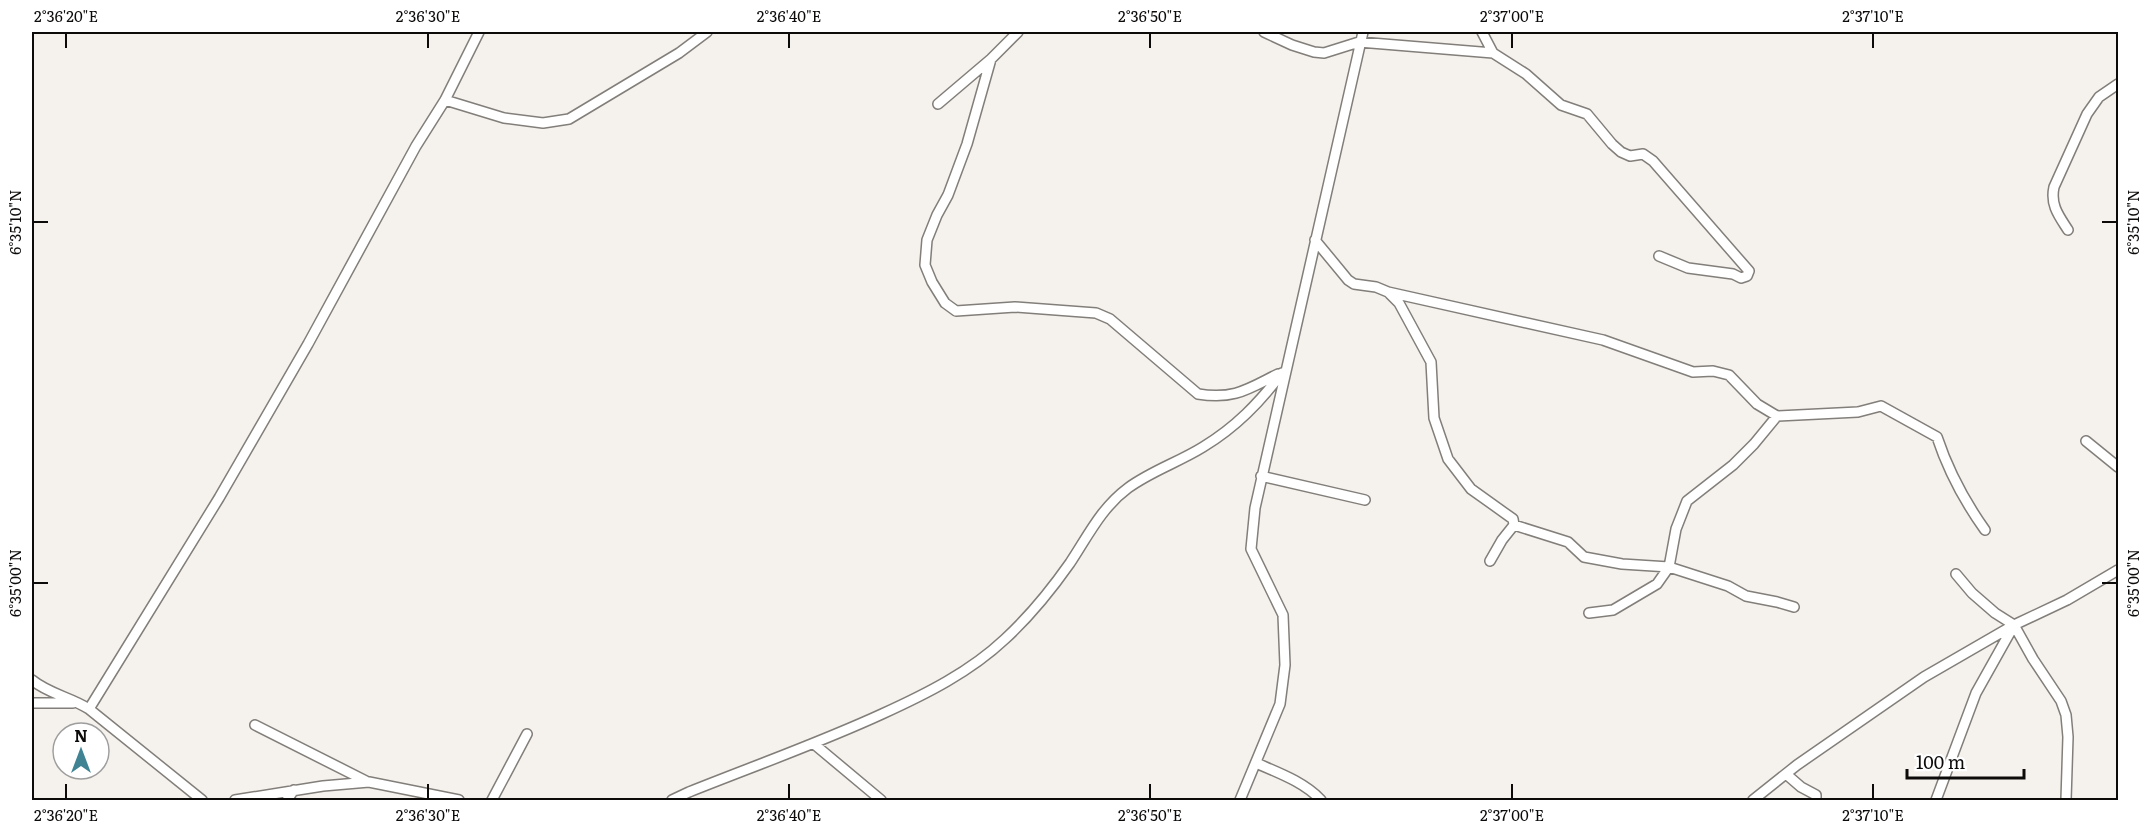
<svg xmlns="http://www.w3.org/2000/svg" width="2150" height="832" viewBox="0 0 2150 832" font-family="Literata,serif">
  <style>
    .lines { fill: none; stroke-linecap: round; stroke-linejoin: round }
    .minor-casing { stroke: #827e7a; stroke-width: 12 }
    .minor { stroke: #fff; stroke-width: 9 }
    .ticks { fill: none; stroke: #0d0b0a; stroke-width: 2 }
    .neatline { fill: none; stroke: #0d0b0a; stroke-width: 2 }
    .ticks-label { font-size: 15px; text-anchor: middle; fill: #0d0b0a }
  </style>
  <rect width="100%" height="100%" fill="#f5f1ec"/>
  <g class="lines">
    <!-- minor casing -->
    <g class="minor-casing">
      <path id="minor" d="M1264,32L1292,45L1314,52L1324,53L1359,42L1493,53
        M1482,32L1493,53L1526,74L1561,105L1587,114L1612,144L1621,152L1630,156L1643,154L1653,161L1749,271L1747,276L1741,278L1733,274L1688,268L1659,256
        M991,59L967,144L948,195L937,215L927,240L925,265L932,282L945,303L956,311L1015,307L1096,313L1110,319L1198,394C1234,400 1248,389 1278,374
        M445,100L504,118L543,123L569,119L679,53L707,32
        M938,104L991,59L1018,32
        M2068,230C2059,216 2050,205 2054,187L2087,114L2099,97L2118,84
        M1315,240L1348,280L1354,284L1376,287L1388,292L1399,303L1431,362L1434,418L1448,459L1471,489L1513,519L1514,525L1502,540L1490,561
        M1388,292L1603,340L1693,372L1713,371L1729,375L1757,404L1777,416
        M2086,441L2118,467
        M1261,476L1365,500
        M1514,525L1568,542L1584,557L1622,564L1669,567L1728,586L1746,596L1777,602L1794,607
        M1956,574L1972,593L1995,613L2014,625L2033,659L2061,701L2066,715L2068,737L2066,800
        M1589,613L1613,610L1657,584L1669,567L1676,529L1687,501L1733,465L1754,444L1777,416L1858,412L1881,406L1937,437C1948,470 1965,502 1985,530
        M32,680C49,694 70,697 89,709L202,800
        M32,703H73
        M89,709L219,498L308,344L416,146L445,100L479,32
        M255,725L366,781
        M814,744L881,800
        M1256,763C1279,773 1304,782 1321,800
        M1786,774L1801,787L1816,795V800
        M235,800L323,786L369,782L459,800
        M287,800L294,790
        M492,800L527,734
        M672,800L689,792C754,766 819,743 882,714C926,694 970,672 1005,639C1030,616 1051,590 1070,563C1088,536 1101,508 1128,488C1151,471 1179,462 1203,447C1236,427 1259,403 1282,373
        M1240,800L1280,704L1285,665L1283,615L1251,549L1255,508L1363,32
        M1753,800L1797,765L1924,677L2014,625L2067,600L2118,570
        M1936,800L1976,693L2013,627"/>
    </g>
    <!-- minor -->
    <use href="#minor" class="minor"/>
  </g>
  <!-- ticks -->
  <path class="ticks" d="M66,33V48M428,33V48M789,33V48M1150,33V48M1512,33V48M1873,33V48M33,222H48M2102,222H2117M33,583H48M2102,583H2117M66,784V799M428,784V799M789,784V799M1150,784V799M1512,784V799M1873,784V799"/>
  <!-- border -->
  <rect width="2150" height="832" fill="none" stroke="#ffffff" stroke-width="66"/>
  <!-- north arrow -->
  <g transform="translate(81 751)"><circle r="28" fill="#ffffff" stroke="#9e9d9d" stroke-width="1.5"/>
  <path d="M0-4.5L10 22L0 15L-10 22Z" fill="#408493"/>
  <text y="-9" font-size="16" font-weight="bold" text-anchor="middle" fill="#0d0b0a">N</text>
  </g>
  <!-- scale -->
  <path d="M1907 769v9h117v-9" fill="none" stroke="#0d0b0a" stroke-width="3"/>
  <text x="1916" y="769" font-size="18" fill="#0d0b0a" stroke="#ffffff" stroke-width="4.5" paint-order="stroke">100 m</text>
  <rect x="33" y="33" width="2084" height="766" class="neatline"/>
  <g class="ticks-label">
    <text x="66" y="22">2°36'20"E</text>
    <text x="428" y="22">2°36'30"E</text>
    <text x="789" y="22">2°36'40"E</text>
    <text x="1150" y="22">2°36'50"E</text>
    <text x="1512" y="22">2°37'00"E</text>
    <text x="1873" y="22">2°37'10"E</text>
    <text transform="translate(16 222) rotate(-90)" y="5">6°35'10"N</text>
    <text transform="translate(2134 222) rotate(-90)" y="5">6°35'10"N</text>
    <text transform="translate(16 583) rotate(-90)" y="5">6°35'00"N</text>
    <text transform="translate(2134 583) rotate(-90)" y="5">6°35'00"N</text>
    <text x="66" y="821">2°36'20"E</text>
    <text x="428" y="821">2°36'30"E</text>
    <text x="789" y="821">2°36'40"E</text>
    <text x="1150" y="821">2°36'50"E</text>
    <text x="1512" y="821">2°37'00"E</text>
    <text x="1873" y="821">2°37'10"E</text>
  </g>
</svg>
